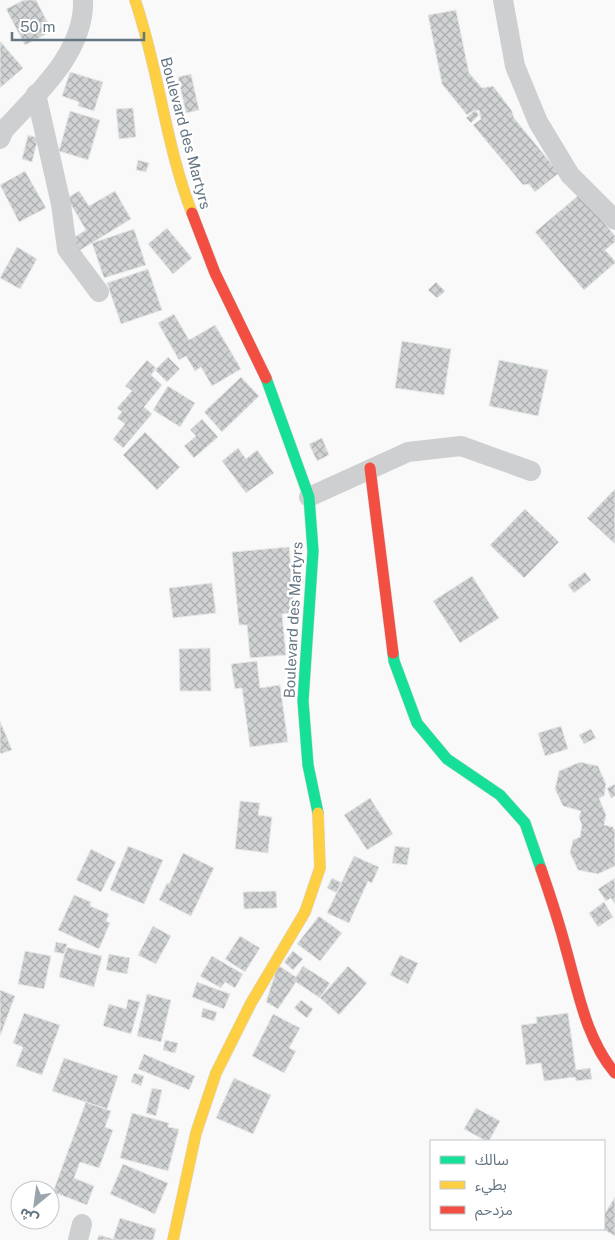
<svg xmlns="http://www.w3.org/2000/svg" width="615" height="1240" viewBox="0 0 615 1240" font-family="'Public Sans','Noto Sans Arabic',sans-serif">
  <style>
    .building { fill: url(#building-cross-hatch); stroke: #e8e8e8 }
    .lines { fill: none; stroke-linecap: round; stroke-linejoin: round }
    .fast-casing { stroke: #d5d6d7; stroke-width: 12 }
    .slow-casing { stroke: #d5d6d7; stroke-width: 12 }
    .jam-casing { stroke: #d5d6d7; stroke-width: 12 }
    .street { stroke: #cecfd0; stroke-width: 20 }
    .fast { stroke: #16e098; stroke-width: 11 }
    .slow { stroke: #ffcf43; stroke-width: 11 }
    .jam { stroke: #f24e42; stroke-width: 11 }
    .labels { text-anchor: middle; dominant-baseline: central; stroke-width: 5; stroke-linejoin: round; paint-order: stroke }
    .street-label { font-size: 15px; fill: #657683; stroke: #fff }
  </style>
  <defs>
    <pattern id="building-cross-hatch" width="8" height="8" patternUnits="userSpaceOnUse" patternTransform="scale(1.25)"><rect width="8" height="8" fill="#d0d2d3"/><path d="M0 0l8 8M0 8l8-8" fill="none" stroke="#acafb1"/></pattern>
  </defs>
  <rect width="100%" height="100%" fill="#f9f9f9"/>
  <!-- building -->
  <path class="building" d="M24,0H36L52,31L25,45L6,9Z
    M456,10L469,73L482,88L493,86L512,111L514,118L559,173L535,192L529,184L523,185L473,125L481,119L479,110L471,112L467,115L442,84L428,15Z
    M0,41L23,68L0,88Z
    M70,72L103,82L94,111L78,106L79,102L62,96Z
    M191,74L199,110L186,113L178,77Z
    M133,108L136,137L119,139L116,109Z
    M475,110L479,115L471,123L466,118Z
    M70,111L100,120L88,160L59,151Z
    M28,135L38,138L32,162L22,159Z
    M138,160L149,163L146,172L136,170Z
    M25,171L46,208L19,222L0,185Z
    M79,191L89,206L115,191L131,219L77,252L70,240L86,230L67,198Z
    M580,194L615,236V242L605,250L615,261V263L584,290L535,232Z
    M167,228L192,258L173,274L148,244Z
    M134,229L146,265L104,278L92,243Z
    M17,247L37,259L20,289L0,278Z
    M148,269L162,310L121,324L107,283Z
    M436,282L445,291L437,298L428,290Z
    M174,314L189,340L215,325L241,369L212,386L201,367L195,371L186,356L179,360L158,323Z
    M402,341L451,349L444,395L395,388Z
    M168,357L180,369L167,382L155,370Z
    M147,360L156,368L151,375L162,385L144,407L152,414L123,448L113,439L125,424L117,418L122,412L117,408L132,391L125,386Z
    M499,360L548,370L538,416L489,406Z
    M241,377L259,396L222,432L204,412Z
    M168,386L195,403L180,427L153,410Z
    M202,419L218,437L194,458L184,446L196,436L190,430Z
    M145,432L180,467L157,490L123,455Z
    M322,438L329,455L317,461L309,444Z
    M238,448L246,459L257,450L274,473L246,493L222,461Z
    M615,489V544L587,518Z
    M525,509L559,542L524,578L490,545Z
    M289,547L295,612L282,614L286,655L250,658L247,625H239L232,552Z
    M585,572L591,580L574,593L568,585Z
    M472,576L499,618L460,643L433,601Z
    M212,583L216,613L173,618L169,588Z
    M210,648L211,691H180L179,649Z
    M257,661L260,688L280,685L288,742L250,747L242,688L235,689L231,664Z
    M0,721L12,750L0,754Z
    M561,726L568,749L545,756L538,733Z
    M591,729L596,738L584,744L579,735Z
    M580,762L598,766L606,784L604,796L599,798L606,815L604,825L613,827L615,831V866L598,874L578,870L570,853L573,840L580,837L582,825L579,818L581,811L563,806L555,789L559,771Z
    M615,784V796L611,798L607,788Z
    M370,798L393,834L367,850L344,815Z
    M240,801L260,803L258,815L272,817L268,853L235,849Z
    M128,846L163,860L144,904L110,890Z
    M395,846L410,848L407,865L392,863Z
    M91,849L116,862L101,892L76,880Z
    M183,853L214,868L191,916L159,900L167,883L169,884Z
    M354,856L379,867L372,883L368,881L349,923L327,913Z
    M332,878L342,883L337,893L327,888Z
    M615,878V904L611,898L606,901L598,889Z
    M276,891L277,908L244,909L243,892Z
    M74,895L91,902L90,906L109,914L106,921L110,923L99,949L58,930Z
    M604,902L613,917L598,927L589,913Z
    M319,916L342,933L320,961L297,944Z
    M153,926L171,936L156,964L138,955Z
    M240,936L260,948L245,972L225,959Z
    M56,942L67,944L65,954L54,952Z
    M66,947L102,956L94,987L59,977Z
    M25,951L51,956L44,989L18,984Z
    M293,951L303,959L293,970L284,962Z
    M109,954L130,958L127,974L106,970Z
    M400,955L418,963L408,984L390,975Z
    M212,956L243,974L235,988L225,982L221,988L200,976Z
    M278,965L296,977L303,966L330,983L320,998L296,982L278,1009L266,1002Z
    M348,966L367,983L339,1015L320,998Z
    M197,982L230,994L224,1009L192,997Z
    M0,990L15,996L0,1036Z
    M147,994L171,1000L161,1042L137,1036Z
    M128,999L140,1002L131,1034L103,1026L109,1004L126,1009Z
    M301,1000L313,1009L307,1018L294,1008Z
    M203,1008L217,1012L214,1021L201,1017Z
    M24,1013L60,1025L42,1075L16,1066L23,1047L13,1043Z
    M568,1013L576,1070L590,1068L592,1079L576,1081L575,1077L544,1081L541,1063L526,1065L521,1025L537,1023L536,1017Z
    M273,1014L300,1028L289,1048L296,1051L284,1073L252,1056Z
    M165,1040L178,1043L175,1053L163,1050Z
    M144,1054L195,1076L189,1090L138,1069Z
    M64,1058L118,1076L107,1109L52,1091Z
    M134,1073L144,1076L141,1086L131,1082Z
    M234,1078L271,1095L253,1134L216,1118Z
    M152,1088L162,1090L156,1116L146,1113Z
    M86,1102L111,1111L105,1127L113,1130L99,1168L80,1162L74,1178L94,1186L87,1205L53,1192Z
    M476,1108L500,1121L489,1141H486L464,1129Z
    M132,1113L169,1123L168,1127L179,1129L168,1171L120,1158Z
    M123,1164L168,1183L155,1214L110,1194Z
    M615,1197V1236L603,1229L604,1215Z
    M120,1218L156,1229L153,1240H97L99,1235L113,1239Z"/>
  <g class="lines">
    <!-- fast casing -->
    <g class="fast-casing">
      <path id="fast" d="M266,378L309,497L313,551L303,701L308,765L318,813
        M393,653L394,661L417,723L447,759L500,795L525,823L541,869"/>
    </g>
    <!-- slow casing -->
    <g class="slow-casing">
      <path id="slow" d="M135,0C159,69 165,144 192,213
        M173,1240L196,1133L216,1073L251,1003L305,912L320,868L318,813"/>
    </g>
    <!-- jam casing -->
    <g class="jam-casing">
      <path id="jam" d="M192,213L215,273L266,378
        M370,468L393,653
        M541,869C550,895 559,922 566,949C578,991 586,1039 615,1073"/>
    </g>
    <!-- street -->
    <path class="street" d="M503,0L515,66L538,122L570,175L615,220
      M36,94L61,204L67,249L99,292
      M0,139L4,130C37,94 85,52 83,0
      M309,497L408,452L461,446L531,471
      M78,1240L82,1224"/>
    <!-- fast -->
    <use href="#fast" class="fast"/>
    <!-- slow -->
    <use href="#slow" class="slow"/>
    <!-- jam -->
    <use href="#jam" class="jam"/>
  </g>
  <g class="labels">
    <!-- street labels -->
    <g class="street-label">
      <text transform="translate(186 133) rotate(75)">Boulevard des Martyrs</text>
      <text transform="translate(293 620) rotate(-87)">Boulevard des Martyrs</text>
    </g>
  </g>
  <!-- legend -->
  <rect x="430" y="1140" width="175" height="90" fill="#ffffff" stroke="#c1c8cd"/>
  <rect x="440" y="1156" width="25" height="8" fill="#16e098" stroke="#c1c8cd"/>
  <text x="475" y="1165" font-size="15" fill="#657683">سالك</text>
  <rect x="440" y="1181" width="25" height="8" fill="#ffcf43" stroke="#c1c8cd"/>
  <text x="475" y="1190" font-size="15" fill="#657683">بطيء</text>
  <rect x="440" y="1206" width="25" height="8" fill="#f24e42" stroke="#c1c8cd"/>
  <text x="475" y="1215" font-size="15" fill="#657683">مزدحم</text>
  <!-- north arrow -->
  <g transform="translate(35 1205) rotate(209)"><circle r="24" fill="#ffffff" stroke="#c1c8cd"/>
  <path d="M0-4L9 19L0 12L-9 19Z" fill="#99a4ac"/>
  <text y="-8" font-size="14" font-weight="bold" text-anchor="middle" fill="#657683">ش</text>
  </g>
  <!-- scale -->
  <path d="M12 32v8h132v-8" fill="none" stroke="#657683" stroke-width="2.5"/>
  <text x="20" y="32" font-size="15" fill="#657683" stroke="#ffffff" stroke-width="4" paint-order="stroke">50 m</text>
</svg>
